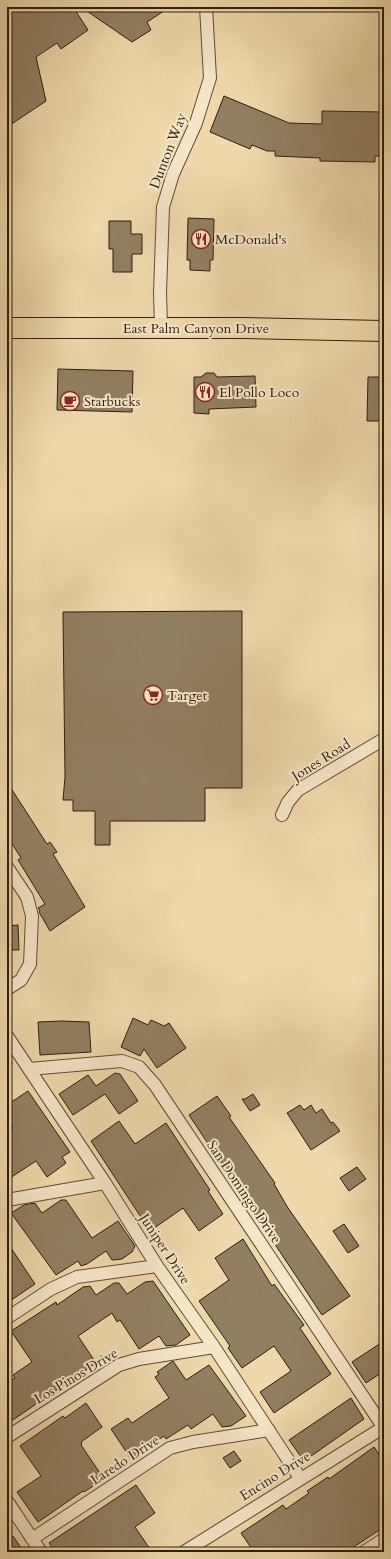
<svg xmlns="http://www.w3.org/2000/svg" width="391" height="1559" viewBox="0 0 391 1559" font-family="Cardo,serif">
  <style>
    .building { fill: #917f61; stroke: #2c1e11 }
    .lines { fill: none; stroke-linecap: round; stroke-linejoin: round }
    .minor-casing { stroke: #5d4d37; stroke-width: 14 }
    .primary-casing { stroke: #2c1e11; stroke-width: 22 }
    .minor { stroke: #f5e6c8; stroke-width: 12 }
    .primary { stroke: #efd9aa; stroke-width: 20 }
    .labels { text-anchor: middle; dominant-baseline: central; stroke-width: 4; stroke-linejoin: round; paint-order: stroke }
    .street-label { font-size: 14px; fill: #2c1e11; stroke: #f5e6c8 }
    .poi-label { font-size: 14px; fill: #2c1e11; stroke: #f5e6c8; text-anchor: start }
  </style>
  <rect width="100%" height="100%" fill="#efd9aa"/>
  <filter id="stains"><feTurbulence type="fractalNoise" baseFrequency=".005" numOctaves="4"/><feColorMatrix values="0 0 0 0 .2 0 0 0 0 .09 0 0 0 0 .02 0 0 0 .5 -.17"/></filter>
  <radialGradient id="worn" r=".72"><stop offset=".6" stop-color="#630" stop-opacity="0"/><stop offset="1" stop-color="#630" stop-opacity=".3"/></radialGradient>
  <!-- building -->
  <path class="building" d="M7,7H73L88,30L61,49L57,43L36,57L46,101L7,127Z
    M81,7H170L147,22L151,30L132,42Z
    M224,96L289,123L322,124V111L384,112V156H375V162L320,161V158L275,156V151H267L252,145L250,149L210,132Z
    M188,218L214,219L213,260H210V271L190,270V260H187Z
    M109,221H131V234H142V254H132V272H113V249H109Z
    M58,369L133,371L132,412L57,410Z
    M206,373H214L217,377L255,376L256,407L209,409V414L194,413V377H201Z
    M368,377H384V421H367Z
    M242,611V788H205V821H110V845H95V811H73V800H63L65,777L63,612Z
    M7,782L47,844L50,842L57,852L53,854L85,907L50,931L39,912L40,911L38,908L45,904L18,860L21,858L11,842L7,845Z
    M18,925L19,950H7V926Z
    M133,1018L148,1025L151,1020L164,1026L169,1023L186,1048L157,1068L144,1049L140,1056L121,1047Z
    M62,1021L89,1022L91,1052L40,1055L38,1022Z
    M115,1073L120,1074L138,1101L119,1114L105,1094L73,1115L59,1094L88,1075L96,1086Z
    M28,1091L70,1152L62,1157L66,1163L47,1177L36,1161L7,1180V1133L13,1128L7,1119V1105Z
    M253,1094L260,1105L250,1111L242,1099H245Z
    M217,1096L231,1116L229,1117L275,1183L274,1184L288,1208L350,1296L322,1315L189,1115Z
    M300,1105L304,1110L311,1105L316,1113L322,1109L331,1123L333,1122L340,1131L311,1150L287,1113Z
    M119,1121L135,1144L166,1123L210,1190L208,1191L223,1214L199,1231L183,1208L150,1231L91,1141Z
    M357,1167L366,1179L349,1191L340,1178Z
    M61,1200H66L92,1238L118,1221L135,1246L132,1252L122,1259L112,1260L106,1251L87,1264L81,1266L78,1261L56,1275L11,1213L24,1205L35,1203L42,1213Z
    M344,1224L359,1246L348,1253L333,1231Z
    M243,1239L272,1286L274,1284L304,1325L300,1328L331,1374L274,1413L260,1392L291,1371L274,1346L242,1368L228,1348L230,1346L199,1301L229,1280L215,1258Z
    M7,1242L35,1284L7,1303Z
    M153,1281L190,1335L176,1345L166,1346L159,1336L139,1349L120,1320L117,1322L112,1313L78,1336L96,1363L7,1424V1383L15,1378L13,1375L32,1362L11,1331L56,1302L57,1305L83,1287L90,1286L96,1295L114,1283H119L127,1294L145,1282Z
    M384,1341V1371L366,1383L352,1362Z
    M173,1361L186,1380L209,1365L246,1416L231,1426L222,1427L213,1414L191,1429L188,1425L166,1439L164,1436L131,1459L111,1429L128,1418L132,1423L169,1398L155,1377L159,1374L157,1372Z
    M351,1398L364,1419L304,1461L289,1440Z
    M86,1403L102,1427L81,1442L82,1444L81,1445L104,1479L84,1492L83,1491L38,1522L17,1492L41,1476L20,1446L63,1416L65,1418Z
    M374,1447L384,1462V1527L346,1552H254L241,1533L283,1505L286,1509L309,1493L307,1491L328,1477L329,1479Z
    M234,1451L241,1461L230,1468L223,1458Z
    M136,1485L155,1513L135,1527L152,1552H55L49,1543Z
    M13,1536L24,1552H7V1540Z"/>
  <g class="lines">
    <!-- minor casing -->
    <g class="minor-casing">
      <path id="minor" d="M161,328L160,293L163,207L173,174L196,123L210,78L206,7
        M282,815L288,802L298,790L384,739
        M7,867L27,897L32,916L30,964L21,980L7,989
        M7,1036L105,1183L157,1266L214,1347L300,1478
        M29,1069L122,1061L139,1067L155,1085L384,1428
        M7,1200L105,1183
        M7,1318L51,1289L77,1277L157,1266
        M7,1437L119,1365L139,1359L214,1347
        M7,1501L41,1552
        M32,1539L170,1448L193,1442L269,1430
        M184,1552L384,1427
        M364,1552L384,1539"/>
    </g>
    <!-- primary casing -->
    <g class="primary-casing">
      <path id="primary" d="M7,328H242L384,331"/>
    </g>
    <!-- minor -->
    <use href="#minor" class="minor"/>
    <!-- primary -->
    <use href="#primary" class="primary"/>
  </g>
  <!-- icons -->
  <defs>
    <g id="restaurant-ring" transform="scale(1)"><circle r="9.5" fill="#f5e6c8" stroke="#8f2418" stroke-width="1.5"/><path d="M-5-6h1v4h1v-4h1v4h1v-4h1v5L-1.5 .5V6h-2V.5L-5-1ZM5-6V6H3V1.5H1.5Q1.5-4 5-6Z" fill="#8f2418"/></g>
    <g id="cafe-ring" transform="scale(1)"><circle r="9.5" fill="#f5e6c8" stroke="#8f2418" stroke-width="1.5"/><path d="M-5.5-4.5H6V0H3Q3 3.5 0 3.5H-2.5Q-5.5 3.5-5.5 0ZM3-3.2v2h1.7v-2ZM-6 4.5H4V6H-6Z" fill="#8f2418"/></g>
    <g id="supermarket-ring" transform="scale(1)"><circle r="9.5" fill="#f5e6c8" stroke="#8f2418" stroke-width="1.5"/><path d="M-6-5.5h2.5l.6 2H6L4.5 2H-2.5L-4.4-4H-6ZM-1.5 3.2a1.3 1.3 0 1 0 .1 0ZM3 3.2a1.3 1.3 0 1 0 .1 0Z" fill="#8f2418"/></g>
  </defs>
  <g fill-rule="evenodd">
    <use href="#restaurant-ring" x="201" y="239"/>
    <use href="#restaurant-ring" x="205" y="392"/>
    <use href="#cafe-ring" x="70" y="401"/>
    <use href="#supermarket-ring" x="153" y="695"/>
  </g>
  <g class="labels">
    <!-- street labels -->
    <g class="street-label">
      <text transform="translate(168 151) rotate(-69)">Dunton Way</text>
      <text x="196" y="328">East Palm Canyon Drive</text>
      <text transform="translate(321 760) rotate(-32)">Jones Road</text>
      <text transform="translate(244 1192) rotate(56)">San Domingo Drive</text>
      <text transform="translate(165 1249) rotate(57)">Juniper Drive</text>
      <text transform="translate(76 1376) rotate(-31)">Los Pinos Drive</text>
      <text transform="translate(125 1460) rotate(-33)">Laredo Drive</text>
      <text transform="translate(275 1476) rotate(-32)">Encino Drive</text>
    </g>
    <!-- poi labels -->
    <g class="poi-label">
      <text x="215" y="239">McDonald's</text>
      <text x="219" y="392">El Pollo Loco</text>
      <text x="84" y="401">Starbucks</text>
      <text x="167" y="695">Target</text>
    </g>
  </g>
  <!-- margin -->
  <rect width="391" height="1559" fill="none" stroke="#efd9aa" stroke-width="24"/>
  <rect x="8" y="8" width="375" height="1543" fill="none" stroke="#2c1e11" stroke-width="2"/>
  <rect x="12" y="12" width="367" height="1535" fill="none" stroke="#2c1e11"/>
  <rect width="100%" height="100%" filter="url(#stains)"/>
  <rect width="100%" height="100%" fill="url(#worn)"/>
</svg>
